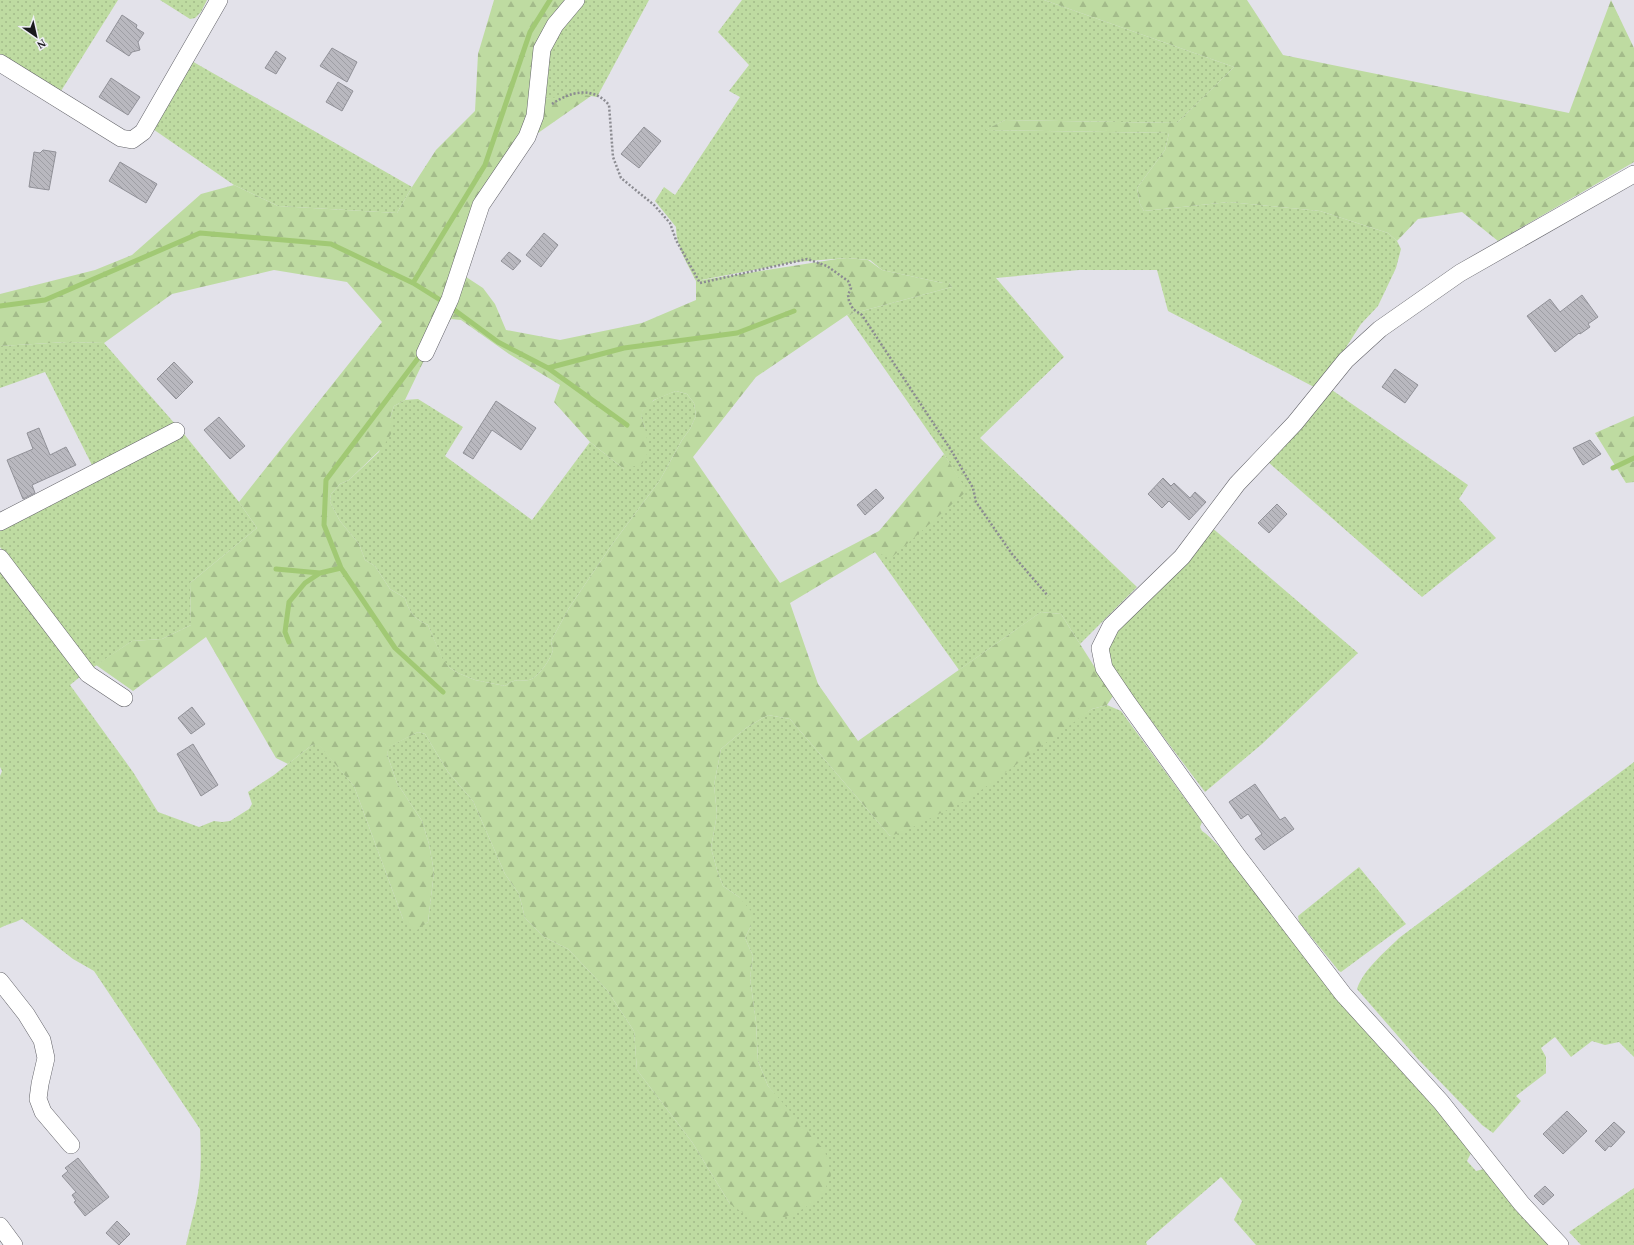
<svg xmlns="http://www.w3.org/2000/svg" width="1634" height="1245" viewBox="0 0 1634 1245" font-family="Georgia,serif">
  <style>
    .grass { fill: url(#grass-dots) }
    .forest { fill: url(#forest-firs); fill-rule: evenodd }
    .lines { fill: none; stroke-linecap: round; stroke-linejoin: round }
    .stream { stroke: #a1c974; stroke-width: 5 }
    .building { fill: url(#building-back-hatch); stroke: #919198 }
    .minor-casing { stroke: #636369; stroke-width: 18 }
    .path { stroke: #8b8b91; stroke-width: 2.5; stroke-dasharray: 2 2; stroke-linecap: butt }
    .minor { stroke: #fff; stroke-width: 17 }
  </style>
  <defs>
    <pattern id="grass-dots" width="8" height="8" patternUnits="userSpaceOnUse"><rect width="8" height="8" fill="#bedba1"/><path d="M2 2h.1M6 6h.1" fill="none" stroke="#a3bb8a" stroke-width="1.8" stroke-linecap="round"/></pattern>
    <pattern id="forest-firs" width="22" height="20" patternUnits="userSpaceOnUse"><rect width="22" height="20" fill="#bedba1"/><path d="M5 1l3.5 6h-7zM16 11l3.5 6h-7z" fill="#a3bb8a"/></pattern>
    <pattern id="building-back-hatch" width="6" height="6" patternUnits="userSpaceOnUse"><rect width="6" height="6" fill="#b9b8bf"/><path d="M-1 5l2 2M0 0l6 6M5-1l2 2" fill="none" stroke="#9e9ea4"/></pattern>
  </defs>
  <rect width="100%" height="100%" fill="#e3e2ea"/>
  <!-- grass -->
  <path class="grass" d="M0,0H118L61,91L0,55Z
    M160,0H207L201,12L195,18L190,19Z
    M571,0H649L597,97L591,96L542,99L538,45Z
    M742,0H1044L1234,67L1177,123L1005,120L986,130L1169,133L1165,150L1137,188L1140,204L1144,211L1229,202L1320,211L1388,233L1397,241L1401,249L1396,268L1378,306L1361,324L1345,349L1314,387L1168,311L1157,270H1079L996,278L1064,357L980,438L1137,587L1080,644L1061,614L1041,612L959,670L875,552L966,491L944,454L847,315L952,287L949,283H943L882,270L870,260L847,258L795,262L696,281C687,263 676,246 676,227L655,201L664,187L675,195L740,97L729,91L749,65L718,32Z
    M190,60L412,187L397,213L278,206L234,185L150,127Z
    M67,342L104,343L176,425L93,467L45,372L0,388V346Z
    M1332,390L1468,485L1459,499L1496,538L1422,597L1267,461Z
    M676,391L687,394L694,403L696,416L690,429L682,440L660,480L611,546L569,608L551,641C551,643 553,648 553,650C551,659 538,678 529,680C517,682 518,677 505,686L475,680L458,673L450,668L443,661L428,625C414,619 409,612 405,598L390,589L375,566L365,560L359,544L340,521L330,502L331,494L340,484L349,480L379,452L394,406L405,400L418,399L463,427L445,456L532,520L590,442L624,469L645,428C644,424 641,420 641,416C642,402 666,395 676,391Z
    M184,434L239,502L257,528L190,583L191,625L162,639L132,641L91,669L0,547V528Z
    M1210,526L1358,653L1262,744L1205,792L1113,670L1107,658L1109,641L1149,598Z
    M0,571L81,676L70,685L133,772L158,812L199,827L214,821L222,822L230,821L249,809L252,804L248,792L274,775L312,745L318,743L354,786L403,919L425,924L428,922L434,872L429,844L422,821L397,783L387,754L388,747L418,732L425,734L448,772L473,801L505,874L519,894L525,918L544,937L568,949L607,990L634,1031L637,1070L692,1142L730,1204L783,1105L768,1086L758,1061L756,1022L750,978L753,956L745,938L751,926L739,897L723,886L717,870L711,848L717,814L714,785L721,749L746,728L768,715L790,719L890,836L1092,709L1107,705L1121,711L1202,822L1200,827L1202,831C1208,834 1221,849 1227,854L1473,1149L1467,1161L1476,1171L1488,1168L1553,1245H1256L1234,1220L1242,1201L1221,1177L1146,1242L1147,1245H186C189,1231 193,1217 196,1203C202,1178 201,1153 200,1129L94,971L73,959L22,919C15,923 7,924 0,928V776L2,771L0,767Z
    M1634,762V1057L1619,1042L1605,1045L1592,1041L1571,1057L1555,1037L1541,1048L1546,1057V1073L1516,1096L1521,1101L1493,1133L1482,1125L1417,1058L1357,989C1363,970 1385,952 1399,938Z
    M1359,867L1406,924L1341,972L1339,971L1299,922L1298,916Z
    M1634,1188V1245H1581L1569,1232Z"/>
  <!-- forest -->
  <path class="forest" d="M494,0H571L550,23L542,99C559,98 574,93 591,96L508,154L460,273L483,288L495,304L506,330L560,340L642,323L696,300V281L837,259L847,258L868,260L882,270L943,283H949L952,287L847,315L756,377L693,457L780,583L879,531L944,454L967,491L891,558L875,552L790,603L818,684L858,741L1041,612L1061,614L1113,696L1107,705L1092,709L969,799L903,832L890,836L790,719L768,715L746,728L721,749L714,785L717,814L711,848L717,870L723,886L739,897L751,911V926L745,938L753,956L750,978L756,1022L758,1061L768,1086L825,1151L831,1175L822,1197L796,1213L771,1222L752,1219L730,1204L692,1142L637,1070L634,1031L607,990L568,949L544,937L525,918L519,894L505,874L473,801L448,772L425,734L418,732L389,747L387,754L397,783L422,821L429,844L434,872L428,922L417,930L403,919L354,786L318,744L312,745L288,764L276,758L206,637L133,691L96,665L132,641L162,639L191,625L190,583L257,528L239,502L382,322L347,282L274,270L172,294L104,343L67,342L0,346V294L95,270L132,255L201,194L234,185L278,206L397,213L412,187L436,150L475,111L478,54ZM451,319L461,320L509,354L560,385L554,402L590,442L624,469L642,464L649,450L645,428L641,417L643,410L654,400L676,391L687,394L694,403L696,416L690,429L682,440L660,480L611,546L569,608L551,641C551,643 553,648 553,650C551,659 538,678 529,680C517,682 518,677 505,686L475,680L458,673L450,668L443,660L428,625C414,619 409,612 405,598L390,589L375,566L365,560L359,544L340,521L330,502L331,494L340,484L349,480L383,447L391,434L393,423L390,418L394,406L405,400L427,354Z
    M1044,0H1247L1283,55L1569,113L1611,0L1634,48V162L1498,241L1462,212L1418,219L1397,241L1388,233L1320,211L1229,202L1144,211L1140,204L1137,188L1165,150L1169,133L985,130L1005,120L1177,123L1234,67Z
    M1634,416V482L1626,483L1595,433Z"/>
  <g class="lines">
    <!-- stream -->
    <path class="stream" d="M445,303L413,283L485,165L530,32L550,0
      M0,306L45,300L200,233L331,244L413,283
      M449,306L498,342L548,368L624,348L737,333L794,311
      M422,353L326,480L324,525L341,568L395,648L443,692
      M548,368L627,425
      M1613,468L1634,458
      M276,569L320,573
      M289,642L285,632L289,602L305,583L320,573L341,568"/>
  </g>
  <!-- building -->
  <path class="building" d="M122,15L137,25L136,28L144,33L138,42L140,50L132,52L129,56L106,41Z
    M332,48L357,62L347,82L320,66Z
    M276,51L286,58L276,74L265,68Z
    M111,78L140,97L128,115L99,97Z
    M338,82L353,91L342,111L326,102Z
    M644,127L661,141L639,168L621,154Z
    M43,150L56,152L49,190L29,187L34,152L40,153Z
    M120,162L157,184L146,203L109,181Z
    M544,233L558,245L541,267L526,255Z
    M509,252L521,261L513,270L501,261Z
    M1582,295L1598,317L1588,324L1590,327L1580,334L1579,333L1555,352L1527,316L1550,299L1560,312Z
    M174,362L193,382L176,399L157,379Z
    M1395,369L1418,385L1405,403L1382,387Z
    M496,401L536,428L521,450L492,430L473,459L463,453Z
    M219,417L245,446L230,459L204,430Z
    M39,428L50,455L66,447L76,465L32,485L35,493L23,499L7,460L33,449L27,433Z
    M1590,440L1601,454L1583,465L1573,448Z
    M1163,478L1171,486L1174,483L1190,498L1195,492L1206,502L1189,520L1169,501L1162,508L1148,494Z
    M876,489L884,498L865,515L857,505Z
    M1277,504L1287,514L1269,533L1258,523Z
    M192,707L205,724L191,734L178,718Z
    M193,744L218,785L201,796L177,754Z
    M1255,784L1280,820L1285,817L1294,829L1264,850L1255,839L1262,834L1248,814L1241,819L1229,802Z
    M1567,1111L1587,1131L1563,1154L1543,1134Z
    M1614,1122L1625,1132L1611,1147L1609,1146L1605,1151L1595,1141Z
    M78,1158L109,1197L85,1216L74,1202L76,1201L72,1195L76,1192L62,1176L68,1171L65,1168Z
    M1545,1186L1554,1195L1543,1205L1534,1196Z
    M117,1221L130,1234L119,1245L106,1233Z"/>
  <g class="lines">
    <!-- minor casing -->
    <g class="minor-casing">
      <path id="minor" d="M0,63L121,138L132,140L143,132L219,0
        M425,353L450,299L481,205L527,137L535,116L542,49L555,25L576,0
        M0,522L176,431
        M0,558L88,674L124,698
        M0,981L26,1014L42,1040L46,1058L40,1084L38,1099L43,1112L71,1145
        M0,1226L14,1245
        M1560,1245L1521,1203L1441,1102L1343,994L1236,854L1127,702L1104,668L1100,648L1111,626L1182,557L1237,484L1295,423L1346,360L1380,329L1460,273L1634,174"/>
    </g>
    <!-- path -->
    <path class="path" d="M552,104C571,91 593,86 609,105L613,157L621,178L654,205L670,223L676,240L700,283L807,259L827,266L848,281L851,288L848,295L849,301L853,309L862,315L951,450L973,488L976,502L1012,554L1048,596"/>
    <!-- minor -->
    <use href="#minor" class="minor"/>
  </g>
  <!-- north arrow -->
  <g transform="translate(36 36) rotate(146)" stroke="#f0f0f7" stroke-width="3" paint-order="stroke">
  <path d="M0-3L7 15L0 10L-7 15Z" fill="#1a1a1d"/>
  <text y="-6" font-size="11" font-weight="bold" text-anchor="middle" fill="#1a1a1d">N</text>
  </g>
</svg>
